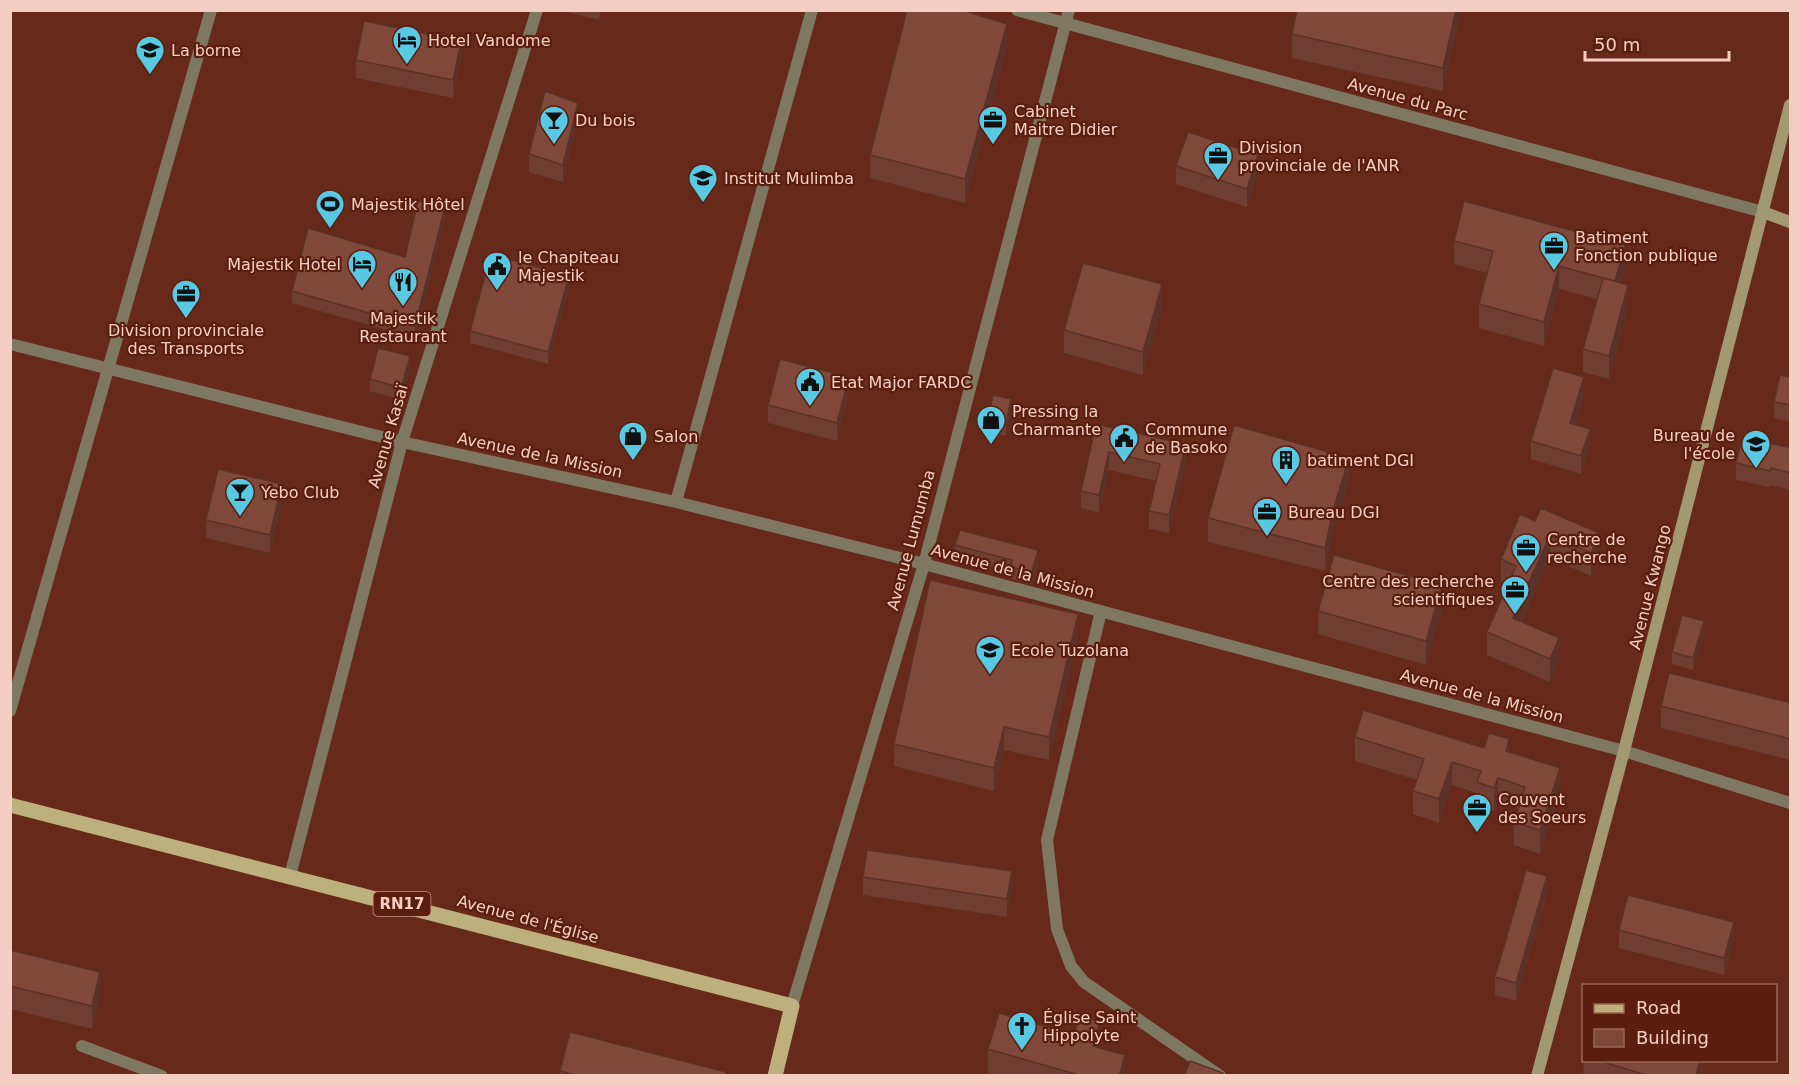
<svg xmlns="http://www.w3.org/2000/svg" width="1801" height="1086" viewBox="0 0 1801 1086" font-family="'DejaVu Sans',sans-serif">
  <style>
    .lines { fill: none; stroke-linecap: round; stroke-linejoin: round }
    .street { stroke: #7f7860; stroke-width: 12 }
    .secondary { stroke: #a29871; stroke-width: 12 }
    .primary { stroke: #bdb07e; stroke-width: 15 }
    .wall { fill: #6e3e31 }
    .shaded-wall { fill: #5a3228 }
    .building { fill: #804839; stroke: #5a3228; stroke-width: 1.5 }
    .labels { text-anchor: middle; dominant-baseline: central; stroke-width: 4.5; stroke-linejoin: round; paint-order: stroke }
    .shield { fill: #5b1e0e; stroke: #c7998d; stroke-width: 1.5 }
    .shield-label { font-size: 15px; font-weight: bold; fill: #f5cec3 }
    .poi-label { font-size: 16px; fill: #f5cec3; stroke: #5b1e0e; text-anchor: start }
    .street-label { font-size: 16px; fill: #f5cec3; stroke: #5b1e0e }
  </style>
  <rect width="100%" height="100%" fill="#672919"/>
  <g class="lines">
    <!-- street -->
    <path class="street" d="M1017,10L1763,212
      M10,344L402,442L676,502L924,564L1624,751L1790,803
      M676,502L812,10
      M1101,611L1047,840L1057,929L1071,966L1084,982L1220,1076
      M10,711L211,10
      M290,876L402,442L537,10
      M792,1006L924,564L1069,10
      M82,1046L162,1076"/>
    <!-- secondary -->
    <path class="secondary" d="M1763,212L1790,222
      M1537,1076L1624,751L1790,105"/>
    <!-- primary -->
    <path class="primary" d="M10,805L792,1006L775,1076"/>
  </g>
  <!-- wall -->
  <path class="wall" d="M563,10H601L599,20L563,11Z
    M1461,10L1443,91L1292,58V34Z
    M1007,47L965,203L870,178V155Z
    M461,59L453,98L356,78V60Z
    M578,120L563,182L529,172V154Z
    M1176,166L1258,173L1247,207L1176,184Z
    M445,219L415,338L292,303V291L405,257Z
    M1454,241L1625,268L1621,283L1628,309L1609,379L1583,372V349L1597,299L1559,289L1544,346L1479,328V304L1487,273L1454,264Z
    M569,288L548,364L470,343V331Z
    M1162,308L1143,375L1064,353V330Z
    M410,368L401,400L370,391V379Z
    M1791,377V422L1774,418V402Z
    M849,394L837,441L768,423V405Z
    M1584,395L1575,424L1590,447L1581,474L1531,459V441Z
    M1011,411L1006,436L988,432V420Z
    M1096,424L1186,462L1169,533L1149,529V511L1156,481L1109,470L1099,513L1081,508V491Z
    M1791,448V490L1771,485L1770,487L1736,480V463Z
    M1349,482L1334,530L1325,571L1208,542V518Z
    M282,502L270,553L206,538V520Z
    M1535,521L1599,556L1591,576L1550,558L1522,622L1559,661L1550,682L1487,655V632L1507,585L1501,583V559Z
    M955,545L1038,563L1032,584L1011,579V572L955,557Z
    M1442,609L1426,665L1318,634V611Z
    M1704,633L1693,670L1672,664V652Z
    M1078,637L1049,760L1004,750L994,791L894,766V744Z
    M1791,703V760L1661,728V706Z
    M1355,737L1484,748L1509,752L1560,792L1540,854L1514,845V822L1518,808L1498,801L1494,811L1477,806V793L1452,785L1439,823L1413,814V791L1417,780L1355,761Z
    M863,877L1012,889L1007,917L863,895Z
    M1547,894L1516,1001L1495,995V977Z
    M1619,930L1734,940L1724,975L1619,948Z
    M10,950L100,995L92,1029L10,1009Z
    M1100,1045L1099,1048L1125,1076H998L988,1073V1049Z
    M1584,1057V1060H1702V1073L1701,1076H1587L1583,1075Z
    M560,1071L726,1076H560Z"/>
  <!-- shaded-wall -->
  <path class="shaded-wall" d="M1456,10H1461L1443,91V68Z
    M1007,24V47L965,203V179Z
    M461,41V59L453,98V80Z
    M578,103V120L563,182V165Z
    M1258,155V173L1247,207V189Z
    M445,207V219L415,338V326Z
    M1625,245V268L1615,304V281Z
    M1559,266V289L1544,346V322Z
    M569,276V288L548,364V352Z
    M1162,284V308L1143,375V352Z
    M1628,285V309L1609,379V356Z
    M410,356V368L401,400V388Z
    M849,377V394L837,441V423Z
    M1584,377V395L1570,441V423Z
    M1011,399V411L1006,436V424Z
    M1590,429V447L1581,474V456Z
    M1186,444V462L1169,533V515Z
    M1109,452V470L1099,513V495Z
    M1349,458V482L1334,530L1325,571V548L1334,507Z
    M282,484V502L270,553V535Z
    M1599,533V556L1591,576V553Z
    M1550,535V558L1513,642V618Z
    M1038,550V563L1032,584V572Z
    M1442,585V609L1426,665V641Z
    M1078,614V637L1049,760V737Z
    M1704,621V633L1693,670V658Z
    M1559,638V661L1550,682V659Z
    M1004,727V750L994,791V768Z
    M1509,739V763L1506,751Z
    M1452,762V785L1439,823V799Z
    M1560,768V792L1540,854V830Z
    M1498,778V801L1494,811V788Z
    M1012,871V889L1007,917V899Z
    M1547,876V894L1516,1001V983Z
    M1734,922V940L1724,975V958Z
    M100,972V995L92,1029V1006Z
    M1100,1021V1045L1093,1070V1046Z
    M1125,1055V1076H1119Z
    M1700,1060H1702L1701,1076H1696Z"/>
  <!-- building -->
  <path class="building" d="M907,10H962L1007,24L965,179L870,155Z
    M1297,10H1456L1443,68L1292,34Z
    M364,21L461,41L453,80L356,60Z
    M545,91L578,103L563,165L529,154Z
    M1188,132L1258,155L1247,189L1176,166Z
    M418,201L445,207L415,326L292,291L308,228L405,257Z
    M1464,201L1625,245L1615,281L1559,266L1544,322L1479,304L1493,251L1454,241Z
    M491,254L569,276L548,352L470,331Z
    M1083,263L1162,284L1143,352L1064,330Z
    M1603,278L1628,285L1609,356L1583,349Z
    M378,348L410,356L401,388L370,379Z
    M780,359L849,377L837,423L768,405Z
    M1553,368L1584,377L1570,423L1590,429L1581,456L1531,441Z
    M1780,375L1791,377V405L1774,402Z
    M993,395L1011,399L1006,424L988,420Z
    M1096,424L1186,444L1169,515L1149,511L1160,464L1109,452L1099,495L1081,491Z
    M1234,425L1349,458L1334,507L1325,548L1208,518Z
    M1742,437L1791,448V473L1771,468L1770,471L1736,463Z
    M218,469L282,484L270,535L206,520Z
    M1541,508L1599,533L1591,553L1550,535L1513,618L1559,638L1550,659L1487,632L1516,566L1501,559L1520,514L1535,521Z
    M960,530L1038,550L1032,572L1011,567L1012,560L955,545Z
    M1334,555L1442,585L1426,641L1318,611Z
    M930,580L1078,614L1049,737L1004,727L994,768L894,744Z
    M1682,615L1704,621L1693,658L1672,652Z
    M1669,673L1791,703V739L1661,706Z
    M1363,710L1484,748L1489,733L1509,739L1506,751L1560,768L1540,830L1514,822L1525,787L1498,778L1494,788L1477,782L1481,771L1452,762L1439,799L1413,791L1424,759L1355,737Z
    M867,850L1012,871L1007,899L863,877Z
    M1526,870L1547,876L1516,983L1495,977Z
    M1628,895L1734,922L1724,958L1619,930Z
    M10,950L100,972L92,1006L10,986Z
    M999,1013L1074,1035L1080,1016L1100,1021L1093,1046L1125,1055L1119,1076H1074L1075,1074L988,1049Z
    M570,1032L726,1072L725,1076H578L560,1071Z
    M1597,1060H1700L1696,1076H1649Z
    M1190,1061L1223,1073L1222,1076H1184Z"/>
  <!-- icons -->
  <defs>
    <g id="hotel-pin" transform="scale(1.5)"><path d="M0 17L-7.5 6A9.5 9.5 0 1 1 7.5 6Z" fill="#58c9e3" stroke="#5b1e0e"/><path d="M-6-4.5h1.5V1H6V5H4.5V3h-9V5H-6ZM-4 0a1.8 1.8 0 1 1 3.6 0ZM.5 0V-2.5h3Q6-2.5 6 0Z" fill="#111"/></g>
    <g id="school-pin" transform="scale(1.5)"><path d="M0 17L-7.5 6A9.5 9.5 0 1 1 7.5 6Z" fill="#58c9e3" stroke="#5b1e0e"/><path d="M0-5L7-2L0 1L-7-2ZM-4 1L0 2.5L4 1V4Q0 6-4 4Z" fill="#111"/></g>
    <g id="bar-pin" transform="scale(1.5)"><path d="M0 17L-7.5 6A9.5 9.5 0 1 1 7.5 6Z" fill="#58c9e3" stroke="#5b1e0e"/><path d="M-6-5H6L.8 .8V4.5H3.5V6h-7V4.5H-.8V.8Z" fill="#111"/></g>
    <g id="office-pin" transform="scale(1.5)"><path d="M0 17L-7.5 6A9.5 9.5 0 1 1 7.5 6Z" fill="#58c9e3" stroke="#5b1e0e"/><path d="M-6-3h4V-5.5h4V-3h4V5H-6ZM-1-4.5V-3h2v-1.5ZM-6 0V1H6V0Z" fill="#111"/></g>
    <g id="stadium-pin" transform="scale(1.5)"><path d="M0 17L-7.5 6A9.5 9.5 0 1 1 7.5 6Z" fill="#58c9e3" stroke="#5b1e0e"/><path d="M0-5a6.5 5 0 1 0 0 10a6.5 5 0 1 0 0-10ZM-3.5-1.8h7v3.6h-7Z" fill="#111"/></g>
    <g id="civic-pin" transform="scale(1.5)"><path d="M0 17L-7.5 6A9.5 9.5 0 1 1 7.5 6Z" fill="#58c9e3" stroke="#5b1e0e"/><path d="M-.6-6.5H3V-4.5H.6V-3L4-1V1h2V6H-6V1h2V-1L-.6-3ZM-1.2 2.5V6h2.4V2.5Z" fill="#111"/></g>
    <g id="restaurant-pin" transform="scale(1.5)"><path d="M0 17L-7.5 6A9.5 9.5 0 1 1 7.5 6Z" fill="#58c9e3" stroke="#5b1e0e"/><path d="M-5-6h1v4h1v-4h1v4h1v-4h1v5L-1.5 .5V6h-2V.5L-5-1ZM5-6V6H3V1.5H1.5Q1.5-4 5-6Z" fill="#111"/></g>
    <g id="shop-pin" transform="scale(1.5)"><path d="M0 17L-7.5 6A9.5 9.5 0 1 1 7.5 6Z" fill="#58c9e3" stroke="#5b1e0e"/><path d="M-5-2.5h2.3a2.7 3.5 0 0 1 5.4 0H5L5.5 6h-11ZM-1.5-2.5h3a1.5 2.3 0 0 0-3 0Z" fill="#111"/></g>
    <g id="building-pin" transform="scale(1.5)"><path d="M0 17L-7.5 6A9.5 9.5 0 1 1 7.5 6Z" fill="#58c9e3" stroke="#5b1e0e"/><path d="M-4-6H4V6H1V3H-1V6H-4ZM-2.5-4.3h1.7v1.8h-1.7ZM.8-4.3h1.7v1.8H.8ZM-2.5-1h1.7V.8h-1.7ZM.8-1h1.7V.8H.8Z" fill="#111"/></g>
    <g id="church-pin" transform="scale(1.5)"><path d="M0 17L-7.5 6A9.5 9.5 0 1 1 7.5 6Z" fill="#58c9e3" stroke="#5b1e0e"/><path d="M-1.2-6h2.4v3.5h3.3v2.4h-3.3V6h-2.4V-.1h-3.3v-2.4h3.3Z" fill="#111"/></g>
  </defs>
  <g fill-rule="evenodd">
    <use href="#hotel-pin" x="407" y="40"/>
    <use href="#school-pin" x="150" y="50"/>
    <use href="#bar-pin" x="554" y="120"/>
    <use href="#office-pin" x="993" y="120"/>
    <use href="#office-pin" x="1218" y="156"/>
    <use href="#school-pin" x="703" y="178"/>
    <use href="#stadium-pin" x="330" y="204"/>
    <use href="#office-pin" x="1554" y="246"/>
    <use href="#hotel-pin" x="362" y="264"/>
    <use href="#civic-pin" x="497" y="266"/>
    <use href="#restaurant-pin" x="403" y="282"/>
    <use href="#office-pin" x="186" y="294"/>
    <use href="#civic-pin" x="810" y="382"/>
    <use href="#shop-pin" x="991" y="420"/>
    <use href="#shop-pin" x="633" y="436"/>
    <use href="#civic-pin" x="1124" y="438"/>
    <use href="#school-pin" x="1756" y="444"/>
    <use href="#building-pin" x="1286" y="460"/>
    <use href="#bar-pin" x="240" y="492"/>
    <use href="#office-pin" x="1267" y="512"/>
    <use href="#office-pin" x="1526" y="548"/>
    <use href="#office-pin" x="1515" y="590"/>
    <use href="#school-pin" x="990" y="650"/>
    <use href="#office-pin" x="1477" y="808"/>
    <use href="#church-pin" x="1022" y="1026"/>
  </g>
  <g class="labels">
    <!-- shield labels -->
    <rect class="shield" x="373.5" y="892" width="57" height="24" rx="4.5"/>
    <g class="shield-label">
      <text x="402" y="904">RN17</text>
    </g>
    <!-- poi labels -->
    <g class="poi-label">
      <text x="428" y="40">Hotel Vandome</text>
      <text x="171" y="50">La borne</text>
      <text x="1014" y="111">Cabinet<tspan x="1014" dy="18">Maitre Didier</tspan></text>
      <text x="575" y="120">Du bois</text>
      <text x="1239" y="147">Division<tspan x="1239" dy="18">provinciale de l'ANR</tspan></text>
      <text x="724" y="178">Institut Mulimba</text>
      <text x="351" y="204">Majestik Hôtel</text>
      <text x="1575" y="237">Batiment<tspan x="1575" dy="18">Fonction publique</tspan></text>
      <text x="518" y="257">le Chapiteau<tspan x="518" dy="18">Majestik</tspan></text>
      <text x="341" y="264" text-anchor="end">Majestik Hotel</text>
      <text x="403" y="318" text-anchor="middle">Majestik<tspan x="403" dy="18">Restaurant</tspan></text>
      <text x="186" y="330" text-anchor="middle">Division provinciale<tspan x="186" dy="18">des Transports</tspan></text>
      <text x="831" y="382">Etat Major FARDC</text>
      <text x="1012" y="411">Pressing la<tspan x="1012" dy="18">Charmante</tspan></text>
      <text x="1145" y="429">Commune<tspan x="1145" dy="18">de Basoko</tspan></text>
      <text x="1735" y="435" text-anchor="end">Bureau de<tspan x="1735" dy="18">l'école</tspan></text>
      <text x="654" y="436">Salon</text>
      <text x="1307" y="460">batiment DGI</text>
      <text x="261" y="492">Yebo Club</text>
      <text x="1288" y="512">Bureau DGI</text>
      <text x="1547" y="539">Centre de<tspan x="1547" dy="18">recherche</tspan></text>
      <text x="1494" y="581" text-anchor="end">Centre des recherche<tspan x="1494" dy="18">scientifiques</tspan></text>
      <text x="1011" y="650">Ecole Tuzolana</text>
      <text x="1498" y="799">Couvent<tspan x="1498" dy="18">des Soeurs</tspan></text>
      <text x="1043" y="1017">Église Saint<tspan x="1043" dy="18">Hippolyte</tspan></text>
    </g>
    <!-- street labels -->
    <g class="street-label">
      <text transform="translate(1408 99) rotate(15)">Avenue du Parc</text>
      <text transform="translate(388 436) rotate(-74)">Avenue Kasaï</text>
      <text transform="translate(540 455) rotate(12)">Avenue de la Mission</text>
      <text transform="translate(911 540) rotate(-75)">Avenue Lumumba</text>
      <text transform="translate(1013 571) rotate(15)">Avenue de la Mission</text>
      <text transform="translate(1650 587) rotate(-76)">Avenue Kwango</text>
      <text transform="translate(1482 696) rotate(15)">Avenue de la Mission</text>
      <text transform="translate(528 919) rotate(15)">Avenue de l'Église</text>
    </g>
  </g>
  <!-- border -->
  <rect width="1801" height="1086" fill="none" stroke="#f5cec3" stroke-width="24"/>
  <!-- legend -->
  <rect x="1582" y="984" width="195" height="78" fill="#5b1e0e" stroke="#996456" stroke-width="1.5"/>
  <rect x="1594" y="1004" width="30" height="9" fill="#bdb07e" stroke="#996456" stroke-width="1.5"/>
  <text x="1636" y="1014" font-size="18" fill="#f5cec3">Road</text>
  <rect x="1594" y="1029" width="30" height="18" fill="#804839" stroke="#996456" stroke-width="1.5"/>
  <text x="1636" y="1044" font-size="18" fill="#f5cec3">Building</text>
  <!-- scale -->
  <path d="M1585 51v9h144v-9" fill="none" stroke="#f5cec3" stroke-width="3"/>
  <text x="1594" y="51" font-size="18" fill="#f5cec3" stroke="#5b1e0e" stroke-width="4.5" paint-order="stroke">50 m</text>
</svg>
